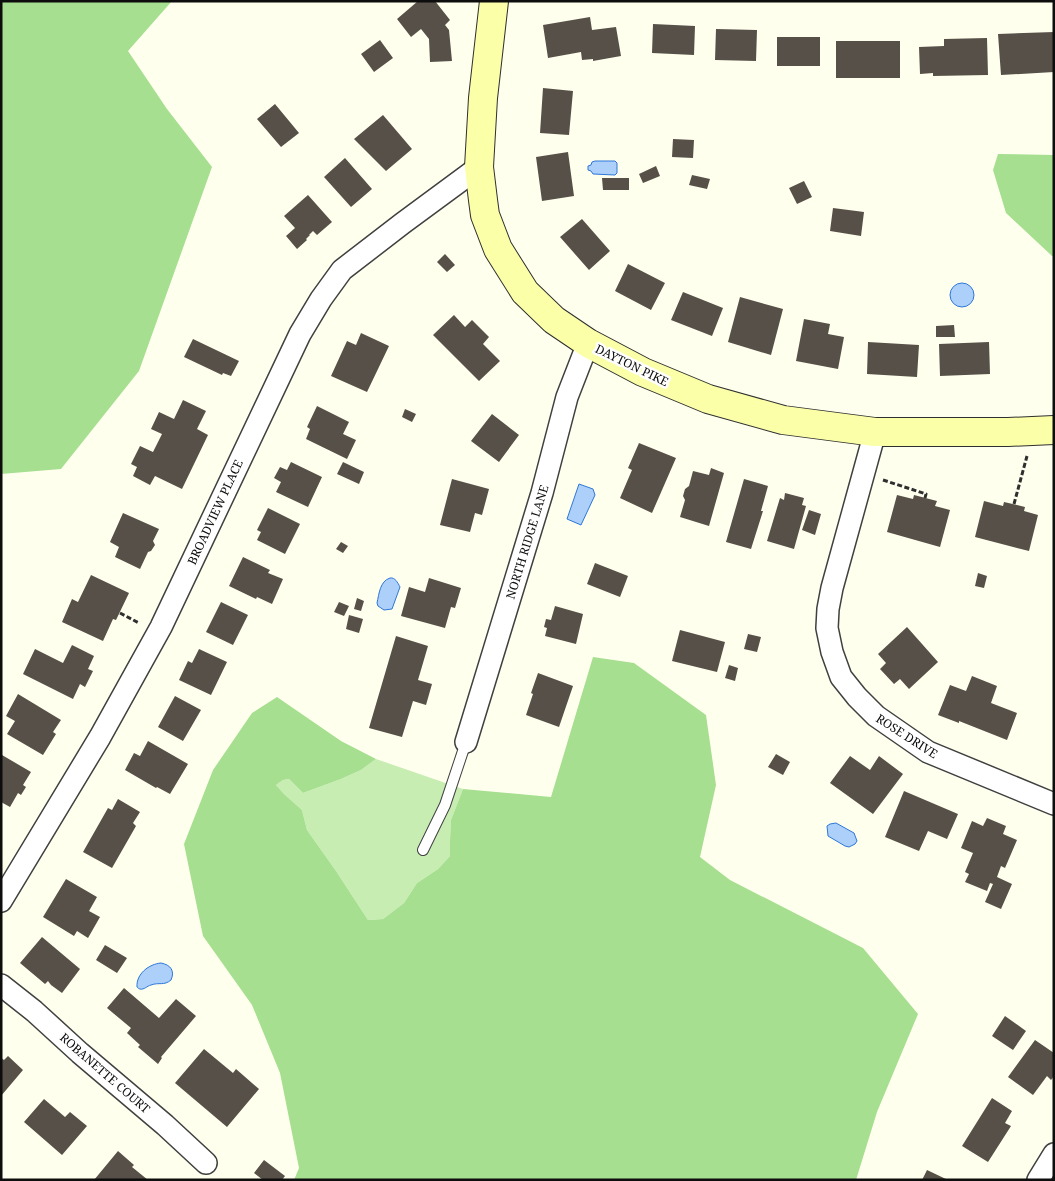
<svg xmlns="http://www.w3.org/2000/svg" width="1055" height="1181" viewBox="0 0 1055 1181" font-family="'Noto Serif',serif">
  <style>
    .green { fill: #c7edb3 }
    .forest { fill: #a7df91 }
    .water { fill: #add0fb; stroke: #2e77d8 }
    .building { fill: #575048 }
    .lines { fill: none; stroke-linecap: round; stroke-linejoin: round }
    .lane-casing { stroke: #404040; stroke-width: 12 }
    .street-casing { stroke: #404040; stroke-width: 24 }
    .secondary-casing { stroke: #2f2f2f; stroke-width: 30 }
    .path { stroke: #2f2f2f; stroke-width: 3; stroke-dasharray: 5 2.5; stroke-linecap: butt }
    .lane { stroke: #fff; stroke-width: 10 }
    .street { stroke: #fff; stroke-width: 21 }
    .secondary { stroke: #faffa8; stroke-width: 28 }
    .labels { text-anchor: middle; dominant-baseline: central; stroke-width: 5; stroke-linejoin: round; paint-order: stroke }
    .street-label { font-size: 12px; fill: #0d0d0d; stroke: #fff }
  </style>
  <rect width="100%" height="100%" fill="#ffffed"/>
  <!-- green -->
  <path class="green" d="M376,759L463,789L451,820L450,840V856L438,869L417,883L404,903L383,919L368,920L336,871L307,830L302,810L284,794L276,785L283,780L289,779L303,793L341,779L361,770Z"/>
  <!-- forest -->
  <path class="forest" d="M1,1H172L128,51L167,109L212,167L139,371L61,469L1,474Z
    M998,154L1054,155V256H1052L1006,213L993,170Z
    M593,657L634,663L706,715L716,785L700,857L730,880L863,948L918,1014L877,1112L856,1180H294L299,1168L280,1073L252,1005L203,936L184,844L213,770L252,713L277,697L341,741L376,759L361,770L341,779L303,793L289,779L283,780L276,785L284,794L302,810L307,830L336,871L368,920L383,919L404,903L417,883L438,869L450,856V840L451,820L463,789L551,797Z"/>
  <!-- water -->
  <path class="water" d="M595,161H615L617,163V173L615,175L593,174L591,171L588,170V166L591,165L592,162Z
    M950 295a12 12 0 1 1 24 0a12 12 0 1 1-24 0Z
    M579,484L593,489L595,495L581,525L567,519Z
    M390,578C395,577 398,583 400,587L392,609L384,610L378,606L377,603C379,594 380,581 390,578Z
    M836,823L854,833L857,841L855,844L849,847L845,846L828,836L827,826L830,824Z
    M161,963C171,965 175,971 171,980C164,986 159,982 151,985C147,986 144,990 140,989C139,989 138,988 137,987C136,974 149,964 161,963Z"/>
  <!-- building -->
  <path class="building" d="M418,1H435L450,20L445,25L449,30L452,61L430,62L429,39L421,29L411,37L397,19Z
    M590,17L592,30L616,27L621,56L593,61V59L582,60L581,52L548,58L543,25Z
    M653,24L695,26L694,55L652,53Z
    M716,29L757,30L756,61L715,60Z
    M1054,32V72L1001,75L998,34Z
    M777,37H820V66H777Z
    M987,38L988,75L933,76V73L920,74L919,47L944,46V39Z
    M380,40L393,58L374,72L361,54Z
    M836,41H900V78H836Z
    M543,88L573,91L569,135L540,133Z
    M275,104L299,133L281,147L257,119Z
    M383,115L412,149L386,171L354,139Z
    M673,139L694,140L693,158L672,157Z
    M568,152L574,196L542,201L536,157Z
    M345,158L372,189L351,207L324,177Z
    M656,166L660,176L643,183L639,174Z
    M692,175L710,179L707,189L689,185Z
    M602,178H629V190H603Z
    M804,181L812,197L797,204L789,188Z
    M308,195L332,222L317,235L313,231L309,235H310L306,239L307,240L297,249L286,236L295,228L284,216Z
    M833,208L864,212L861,236L830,231Z
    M582,219L610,251L589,270L560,237Z
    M445,254L455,265L447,272L437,262Z
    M628,264L665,283L651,310L615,291Z
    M683,292L723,308L712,336L671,320Z
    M740,297L783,309L771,355L728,342Z
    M454,315L465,327L472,320L489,337L483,344L500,361L479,381L433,335Z
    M804,319L830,324L828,334L844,337L838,369L796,361Z
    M954,325L955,337H936V326Z
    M361,333L389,346L367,392L331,376L347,341L356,345Z
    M193,339L239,361L231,376L223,373L222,375L184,357Z
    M868,342L919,345L917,377L867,374Z
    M989,342L990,374L940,376L939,344Z
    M183,400L206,411L197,429L208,435L182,489L155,476L150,485L133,476L137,467L131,464L140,446L153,452L162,434L151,429L159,412L174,419Z
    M317,406L349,422L343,434L356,440L347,459L306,439L310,429L307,427Z
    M405,409L416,414L412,422L402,417Z
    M492,414L519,435L499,462L471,441Z
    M639,443L676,458L652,513L620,498L632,470L628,468Z
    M291,462L322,477L308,507L276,492L281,482L274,478L280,467L287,470Z
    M343,462L364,472L359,484L337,474Z
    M711,468L724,473L709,526L680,517L685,500L683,496L685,489L689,486L693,471L709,475Z
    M452,479L489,489L482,515L475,513L470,532L440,525Z
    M744,479L768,486L761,511H763L751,549L726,542Z
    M785,493L804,498L802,505L806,506L794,549L767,541L780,498L784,500Z
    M897,495L913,499L914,495L937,501L935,506L950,510L940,547L887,532Z
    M984,501L1003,506L1004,502L1025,507L1024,511L1038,515L1029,551L975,537Z
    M268,508L300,524L285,554L257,540L261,532L257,530Z
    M809,510L821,514L815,535L802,530Z
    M123,513L159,529L153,541L155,545L151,551L148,552L140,569L115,557L119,547L110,542Z
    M341,542L348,546L343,553L336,549Z
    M243,557L270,570L268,573L283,579L272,604L257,597L256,599L229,586Z
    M595,563L628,576L620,597L587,584Z
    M978,573L987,576L984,588L975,586Z
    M91,575L129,593L116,620L113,619L103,641L62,622L72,599L78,602Z
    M429,578L461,588L455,608L451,607L445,628L401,616L409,587L425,592Z
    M357,598L364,601L361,611L354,609Z
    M221,602L248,615L233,645L206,632Z
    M339,602L349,606L344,616L334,612Z
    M555,606L583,614L576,644L545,636L547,628L544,627L546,619L551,620Z
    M349,615L363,619L359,633L346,629Z
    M907,627L938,662L909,689L900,679L894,684L880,669L886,663L878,654Z
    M680,630L725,642L717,672L672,661Z
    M748,634L761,637L757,652L744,649Z
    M396,636L428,646L418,680L432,684L426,705L413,701L402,737L369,728Z
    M72,645L94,656L88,669L93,671L85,687L80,684L73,699L23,674L35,649L63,663Z
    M199,649L227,662L211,695L179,680L188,661L192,663Z
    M729,665L738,668L735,681L725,678Z
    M538,673L573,686L559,727L526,715L533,694L531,693Z
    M972,676L997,686L991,703L1017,713L1007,740L959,721V723L938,715L950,685L966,691Z
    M18,694L61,720L53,732L56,734L43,755L7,734L15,721L6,716Z
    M175,696L201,710L183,741L158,727Z
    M148,741L188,764L170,794L157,787L156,788L125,770L134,753L140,756Z
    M776,754L790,762L783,775L768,767Z
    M2,755L31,772L23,785L26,787L21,795L18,793L10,807L1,802Z
    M850,756L870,770L879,756L903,774L873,814L830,783Z
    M904,791L958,814L947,839L928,831L919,851L885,837Z
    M118,799L140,812L133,823L136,826L112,868L83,852L108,808L112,810Z
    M987,818L1006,826L1003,834L1017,840L1005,868L1001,866L997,877L1012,884L1001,909L985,902L993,884L990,883L987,891L965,882L969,874L965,872L973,853L961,848L972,821L983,826Z
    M66,879L97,897L89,911L100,917L88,938L77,931L74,936L43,917Z
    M42,937L80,969L62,993L51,985L48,981L45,984L20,963Z
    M105,945L127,958L117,973L96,960Z
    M124,988L159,1018L176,999L196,1016L161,1057L162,1058L158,1064L138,1047L140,1045L127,1033L131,1028L107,1008Z
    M1005,1016L1026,1031L1013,1050L992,1036Z
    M1035,1040L1054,1053V1076L1051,1080L1047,1076L1033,1095L1008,1077Z
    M204,1049L233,1073L236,1069L259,1089L227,1127L175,1083Z
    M8,1056L23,1070L1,1096V1058L4,1060Z
    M992,1098L1012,1111L1005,1123L1011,1126L988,1162L962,1146Z
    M44,1099L65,1117L70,1112L87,1126L62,1155L24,1122Z
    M118,1151L134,1165L132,1167L148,1180H94Z
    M264,1160L285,1176L282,1180H263L254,1173Z
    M927,1170L948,1180H922Z"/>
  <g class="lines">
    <!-- lane casing -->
    <g class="lane-casing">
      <path id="lane" d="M423,850L445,805L466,742"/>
    </g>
    <!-- street casing -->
    <g class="street-casing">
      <path id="street" d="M875,432L832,588L828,609L827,628L832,652L841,677L857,697L876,716L928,752L1054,804
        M466,742L542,493L567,397L588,343
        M1,901L100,737L161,627L300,334L321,299L342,270L403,223L479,167
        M1,985L34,1011L80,1053L165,1125L206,1163
        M1038,1180L1054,1154"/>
    </g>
    <!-- secondary casing -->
    <g class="secondary-casing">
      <path id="secondary" d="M494,1L483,98L479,167L483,200L485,215L498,249L525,292L554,320L588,343L643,372L708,399L783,420L875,432H1008L1054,430"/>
    </g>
    <!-- path -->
    <path class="path" d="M883,480L926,494L925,498
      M1014,504L1027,456
      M120,613L139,623"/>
    <!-- lane -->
    <use href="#lane" class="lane"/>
    <!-- street -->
    <use href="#street" class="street"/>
    <!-- secondary -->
    <use href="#secondary" class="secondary"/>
  </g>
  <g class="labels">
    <!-- street labels -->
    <g class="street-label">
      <text transform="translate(632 365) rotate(26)">DAYTON PIKE</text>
      <text transform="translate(215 512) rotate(-65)">BROADVIEW PLACE</text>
      <text transform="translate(527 542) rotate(-73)">NORTH RIDGE LANE</text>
      <text transform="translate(907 736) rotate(33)">ROSE DRIVE</text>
      <text transform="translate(105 1073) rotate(41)">ROBANETTE COURT</text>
    </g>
  </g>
  <!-- border -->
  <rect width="1055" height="1181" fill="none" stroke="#0d0d0d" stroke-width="5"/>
</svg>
